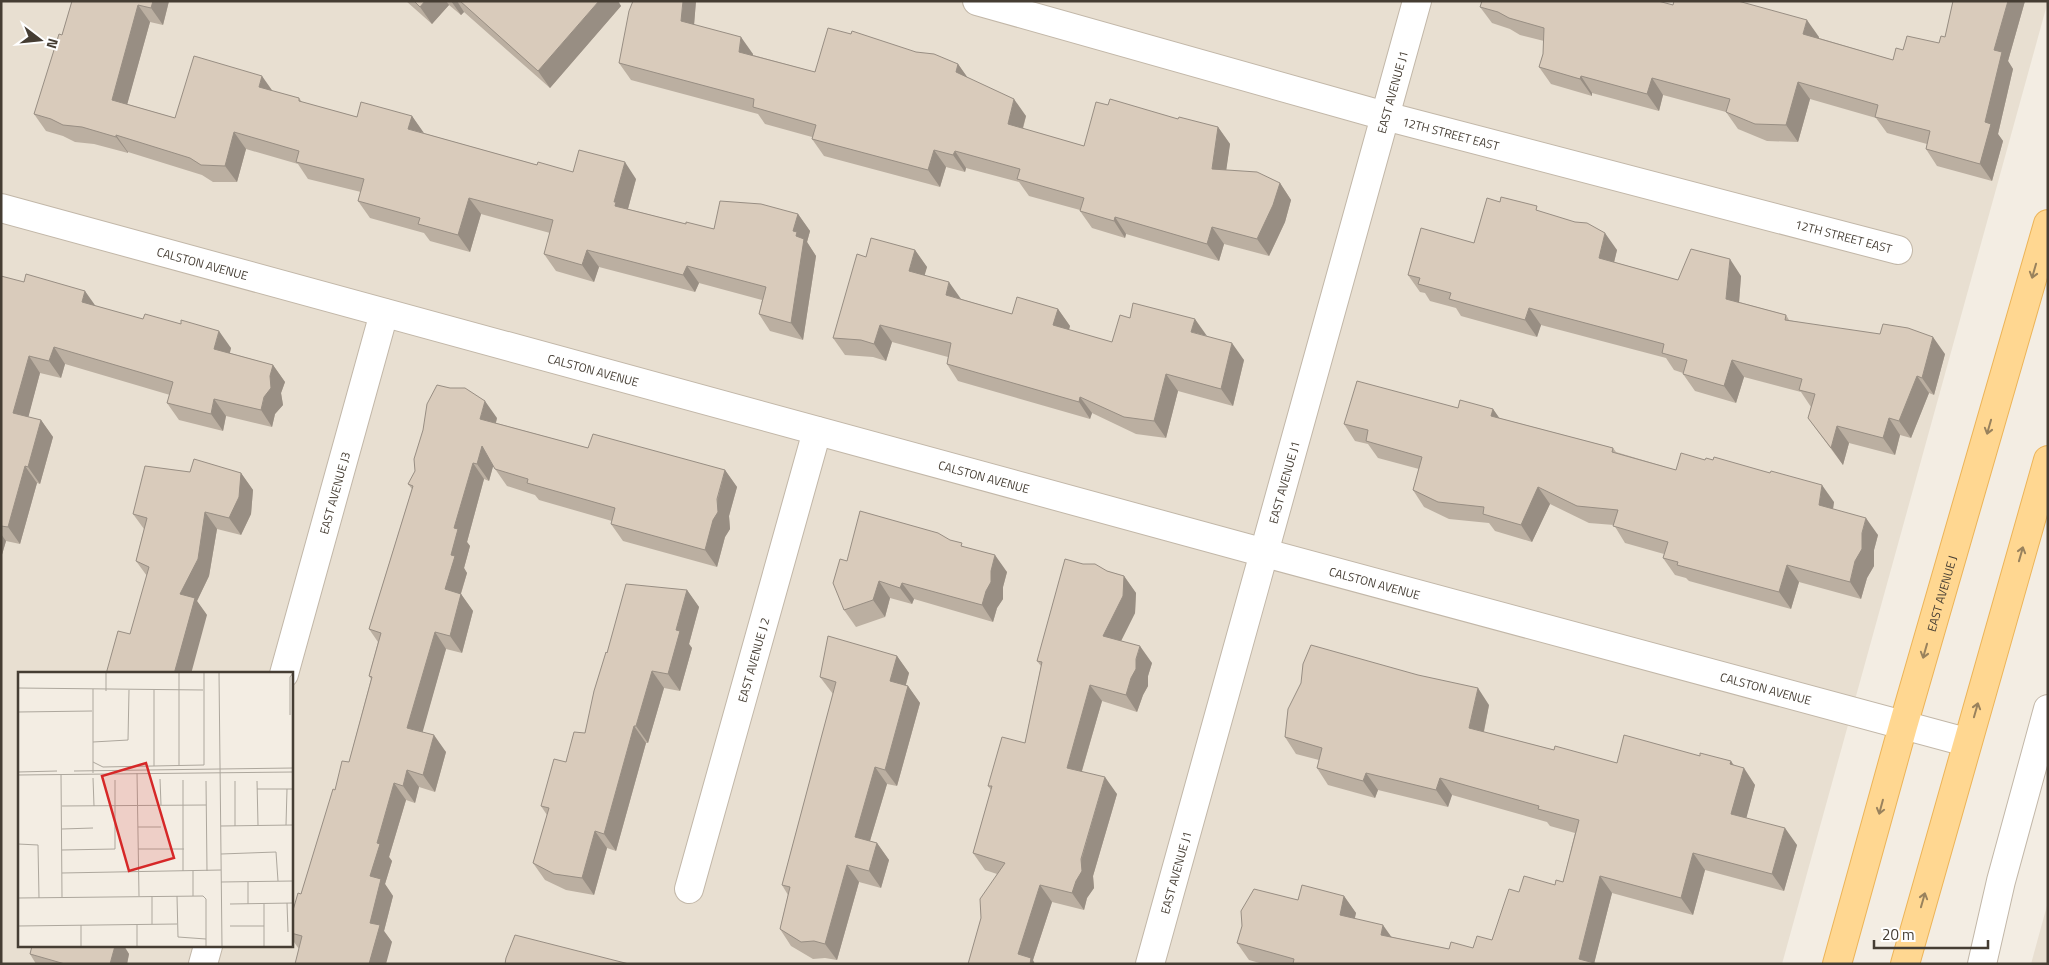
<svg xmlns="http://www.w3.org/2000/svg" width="2049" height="965" viewBox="0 0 2049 965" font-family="'Titillium Web',sans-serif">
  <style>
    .residential { fill: #e8dfd1; fill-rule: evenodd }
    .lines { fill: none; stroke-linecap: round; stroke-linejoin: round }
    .minor-casing { stroke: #c2b7a8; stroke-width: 30 }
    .primary-casing { stroke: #ecb458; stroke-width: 30 }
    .minor { stroke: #fff; stroke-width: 28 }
    .primary { stroke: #ffd791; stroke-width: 28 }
    .wall { fill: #bbafa1 }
    .shaded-wall { fill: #988e83 }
    .building { fill: #d9cbbb; stroke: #988e83 }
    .oneway { stroke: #99825d }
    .labels { text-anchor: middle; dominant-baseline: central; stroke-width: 5; stroke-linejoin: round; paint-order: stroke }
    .street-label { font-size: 12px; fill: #453d33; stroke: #fff }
    .inset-road { fill: none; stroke: #ada79d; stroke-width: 1 }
    .view { fill: #d62828; fill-opacity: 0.15; stroke: #d62828; stroke-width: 2.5 }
    .inset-edge { fill: none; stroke: #453d33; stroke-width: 2.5 }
  </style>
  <rect width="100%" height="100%" fill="#f3ede3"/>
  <!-- residential -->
  <path class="residential" d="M1,1H2048L1782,964H1ZM19,674H291V946H19Z
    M2048,902V964H2031Z"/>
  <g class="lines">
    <!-- minor casing -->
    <g class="minor-casing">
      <g id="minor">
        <path id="s1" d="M977,1L1385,116L1898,250"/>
        <path id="s2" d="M1,208L1265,553L1966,742"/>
        <path id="s3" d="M284,674L384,313"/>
        <path id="s4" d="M689,889L817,431"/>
        <path d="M203,964L208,946"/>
        <path id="s5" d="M1150,964L1417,1"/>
        <path d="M1982,964L2001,881L2048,709"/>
      </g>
    </g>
    <!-- primary casing -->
    <g class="primary-casing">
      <g id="primary">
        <path id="s6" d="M1837,964L1903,726L2048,224"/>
        <path d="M1905,964L2048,460"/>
      </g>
    </g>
    <!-- minor -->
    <use href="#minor" class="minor"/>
    <!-- primary -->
    <use href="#primary" class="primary"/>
  </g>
  <!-- wall -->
  <path class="wall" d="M72,1H169L163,25L150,22L127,104L175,118L273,91L299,98L302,102L357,117L412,116L423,133L537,165L573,172L636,179L628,209L686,224L714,229L798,214L810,231L807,242L816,256L803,340L770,331L759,314L762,300L699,283L695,292L599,267L594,282L556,271L544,254L550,233L481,214L470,252L430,241L424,233L370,218L358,201L361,192L308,179L298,164L246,149L237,182H213L202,175L128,152V153L94,144L75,142L63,136L46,131L34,114L62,35Z
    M406,1H618L621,6L550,88L464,12L461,15L449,5L432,24Z
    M696,1L694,24L753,54V55L815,72L916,52L958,64L967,77L1026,116L1023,129L1084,146L1108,105L1218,127L1230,144L1226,170L1280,183L1291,200L1285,222L1269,256L1224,244L1219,261L1126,234L1125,238L1092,228L1080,211V210L1029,196L1019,182L966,168L965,172L946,167L940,187L824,156L812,139V137L765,124L758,114L631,80L619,63Z
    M1953,1H2025L2008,61L2013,69L1998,134L2003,141L1992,181L1937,166L1926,149L1927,144L1887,133L1876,118L1810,99L1798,142L1767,141L1738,129L1726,112L1663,95L1659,111L1592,93V96L1551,84L1539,67L1543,54L1544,41L1520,35L1510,29L1492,23L1480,7L1673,5L1819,37V38L1893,60L1903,50L1939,43L1945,37Z
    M1500,202L1541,212L1617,250L1614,262L1678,280L1741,276L1739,302L1786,315L1789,320L1945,354L1934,395L1929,393L1911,438L1900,435L1895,455L1849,443L1843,465L1808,418L1811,407L1801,392L1744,377L1736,403L1695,391L1683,374V373L1674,370L1666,358L1541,325L1537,337L1461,316L1456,308L1430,301L1425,293L1420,292L1408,275L1474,243Z
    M915,250L927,267L924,275L961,299L1012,314L1058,309L1070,326L1069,330L1112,342L1207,336L1244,360L1233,406L1178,391L1166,438L1136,434L1092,413L1090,419L958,381L947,364L948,357L892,342L886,361L873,357L845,355L833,338L866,257Z
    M1,276L231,348L230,353L273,365L285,382L281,393L283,405L275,414L272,427L226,416L223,431L179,420L167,403L170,395L65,364L61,378L40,373L28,417L41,420L53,437L40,484L37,483L20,544L6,541L1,558Z
    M1458,408L1493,409L1499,418L1613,448L1616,452L1676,470L1834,502L1833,509L1878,535L1874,550V566L1867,578L1861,599L1799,582L1791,609L1689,581L1686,578L1675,575L1663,558L1664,554L1625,543L1614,525L1589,523L1550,504L1532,542L1495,531L1489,523L1449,519L1424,507L1413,490L1419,469L1378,458L1368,444L1355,441L1344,424Z
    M497,418L496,423L588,448L725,470L737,487L729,516L730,529L725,537L717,567L623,541L611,524L612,521L539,500L535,495L507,486L493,466L489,481L484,479L467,542L470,546L464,568L467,573L461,594L473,611L462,653L446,649L422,732L446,752L435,792L419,787L415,803L406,800L389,857L392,861L385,884L393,896L384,931L392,942L299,949L291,938V917L301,894L335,790L349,762L371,679L369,676L378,642L369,629L412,489L408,484Z
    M190,472L241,473L253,490L251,514L241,535L217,529L209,576L197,601L207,615L147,576L136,561L144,529L133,514Z
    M950,540L964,547L1007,572L1003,587V599L997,608L993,622L914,599L912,604L890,598L885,617L856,627L844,610L847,561Z
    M1107,571L1124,576L1136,593L1135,613L1121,641L1152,663L1148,676V686L1143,695L1137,712L1102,701L1082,771L1117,794L1093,876L1094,888L1087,898L1084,910L1052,902L1033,960L968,964L997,874L985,870L973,853L991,790L988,786L1025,743L1041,666L1037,661Z
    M687,590L699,607L689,644L692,648L680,691L664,688L648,743H646L616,851L607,848L594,895L566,890L545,880L533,863L547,815L541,806L566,762L585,733L607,653Z
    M897,656L909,673L906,685L908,686L920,703L897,786L887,784L870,841L877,843L889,860L881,888L859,882L837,960L825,958L813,959L791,946L780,929L788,895L782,885L833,694L820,677Z
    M1489,705L1484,732L1554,750L1617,763L1734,765L1755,785L1746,818L1797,845L1784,891L1705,870L1693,915L1612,893L1594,963L1598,964H1263L1249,960L1237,943L1298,900L1344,896L1356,913L1355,918L1392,937L1449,949L1473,948L1492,940L1519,892L1555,885L1563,882L1575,833L1550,826L1547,822L1452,795L1448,807L1378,790L1375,798L1328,785L1317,768L1319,760L1296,754L1285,737Z
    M32,946H124L129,954L127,964H36L30,954Z"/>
  <!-- shaded-wall -->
  <path class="shaded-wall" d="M153,1H169L163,25L151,8Z
    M425,1H446L449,5L432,24L420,7Z
    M451,1H457L464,12L461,15Z
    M599,1H618L621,6L550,88L538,71Z
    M683,1H696L693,38L681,21Z
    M2008,1H2025L2008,61L2013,69L1998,134L2003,141L1992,181L1980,164L1994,50Z
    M138,5L150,22L124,116L112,100Z
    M1807,20L1819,37L1815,51L1803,34Z
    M741,37L753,54L751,68L739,52Z
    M958,64L970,81L956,72Z
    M262,76L274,93L259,87Z
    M1581,76L1592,93V96L1580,79Z
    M1652,78L1663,95L1659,111L1647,94Z
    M1798,82L1810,99L1798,142L1786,125Z
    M1014,99L1026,116L1019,141L1008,124Z
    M412,116L424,133L408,129Z
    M1218,127L1230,144L1224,186L1212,169Z
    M234,132L246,149L237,182L225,166Z
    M116,135L128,152V153L116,137Z
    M934,150L946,167L940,187L928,170Z
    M955,151L966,168L965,172L953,155Z
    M625,162L636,179L626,216L615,206L614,202Z
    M1280,183L1291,200L1285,222L1269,256L1257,239Z
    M469,198L481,214L470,252L458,235Z
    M798,214L810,231L807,242L816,256L803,340L791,323L796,236L793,231Z
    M1115,217L1126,234L1125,238L1114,221Z
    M1212,227L1224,244L1219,261L1207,244Z
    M1605,233L1617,250L1611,275L1599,258Z
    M587,250L599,267L594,282L582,265Z
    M915,250L927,267L921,288L909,271Z
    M1730,259L1741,276L1738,316L1726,299Z
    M687,266L699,283L695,292L683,275Z
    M949,282L961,299L946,295Z
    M85,291L97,308L82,302Z
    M1529,308L1541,325L1537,337L1525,320Z
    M1058,309L1070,326L1065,342L1053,325Z
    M1195,319L1207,336L1191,332Z
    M880,325L892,342L886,361L874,344Z
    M219,331L231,348L226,366L214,349Z
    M1933,337L1945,354L1934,395L1922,378Z
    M1232,343L1244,360L1233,406L1221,389Z
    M54,347L65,364L61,378L49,361Z
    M29,356L40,373L25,430L13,413Z
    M1732,360L1744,377L1736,403L1724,386Z
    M273,365L285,382L281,393L283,405L275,414L272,427L261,410Z
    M1166,374L1178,391L1166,438L1154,421Z
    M1917,376L1929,393L1911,438L1899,421Z
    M1080,397L1092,413L1090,419L1079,402Z
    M214,399L226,416L223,431L211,414Z
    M485,401L497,418L492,436L480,419Z
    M1493,409L1505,426L1491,416Z
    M1889,418L1900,435L1895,455L1883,438Z
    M41,420L53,437L40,484L28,467Z
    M1837,426L1849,443L1843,465L1831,448Z
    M482,446L494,463L489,481L477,464Z
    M473,463L484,479L467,542L470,546L464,568L467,573L457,606L445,589L454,528Z
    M25,466L37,483L20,544L8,527Z
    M725,470L737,487L729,516L730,529L725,537L717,567L705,550Z
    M241,473L253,490L251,514L241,535L229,518Z
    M1822,485L1834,502L1831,522L1819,505Z
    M1538,487L1550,504L1532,542L1521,525Z
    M205,512L217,529L209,576L197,601L207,615L191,674H174L180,594Z
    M1866,518L1878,535L1874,550V566L1867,578L1861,599L1850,582Z
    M1,534L6,541L1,558Z
    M995,555L1007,572L1003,587V599L997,608L993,622L982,605Z
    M1787,565L1799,582L1791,609L1779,592Z
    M1124,576L1136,593L1135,613L1115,653L1103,636Z
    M879,581L890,598L885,617L873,600Z
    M902,583L914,599L912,604L900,588Z
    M687,590L699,607L689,644L692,648L680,691L668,674L676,630Z
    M461,594L473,611L462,653L450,636Z
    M435,632L446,649L419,745L407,728Z
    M1140,646L1152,663L1148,676V686L1143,695L1137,712L1126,695L1131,678Z
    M897,656L909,673L902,698L890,681Z
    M652,671L664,688L648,743L636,726Z
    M1090,685L1102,701L1078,784L1067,768Z
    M908,686L920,703L897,786L885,770Z
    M1478,688L1489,705L1481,745L1469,728Z
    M634,726L646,743L616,851L604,834Z
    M434,735L446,752L435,792L423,775Z
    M1731,761L1741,776L1744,768L1755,785L1743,831L1731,814L1730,764Z
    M875,767L887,784L866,854L855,837Z
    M407,770L419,787L415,803L403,786Z
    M1366,773L1378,790L1375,798L1363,781Z
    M1105,777L1117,794L1093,876L1094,888L1087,898L1084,910L1072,893Z
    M1440,778L1452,795L1448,807L1436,790Z
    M394,783L406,800L389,857L392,861L385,884L393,896L384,931L392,942L386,964H369L370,876L377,843Z
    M1785,828L1797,845L1784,891L1772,874Z
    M595,831L607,848L594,895L582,878Z
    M877,843L889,860L881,888L869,871Z
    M1693,853L1705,870L1693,915L1681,898Z
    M847,865L859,882L837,960L825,944Z
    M1600,876L1612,893L1594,964L1579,959Z
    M1040,885L1052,902L1033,960L1035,964H1024L1018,954Z
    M1344,896L1356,913L1351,932L1340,915Z
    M1383,925L1395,942L1381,935Z
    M115,946H124L129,954L127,964H110Z"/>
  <!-- building -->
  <path class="building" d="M72,1H153L151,8L138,5L112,100L175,118L194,56L262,76L259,87L299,98V101L357,117L361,102L412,116L408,129L537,165L538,162L573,172L579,150L625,162L614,202H616L615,206L686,224V222L714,229L720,201L761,204L798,214L793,231L797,232L796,236L804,239L791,323L759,314L766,287L687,266L683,275L587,250L582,265L544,254L553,220L469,198L458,235L418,224L420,218L358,201L364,179L296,162L299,151L234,132L225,166L201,165L190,158L116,135V137L82,127L63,125L51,119L34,114L59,34L62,35Z
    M414,1H425L420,7Z
    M460,1H599L538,71Z
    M633,1H683L681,21L741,37L739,52L815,72L828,28L851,34L852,31L916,52L934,54L958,64L956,72L1014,99L1008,124L1084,146L1096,102L1108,105L1110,99L1178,119L1179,117L1218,127L1212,169L1257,172L1280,183L1273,205L1257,239L1212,227L1207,244L1115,217L1114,221L1080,211L1084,198L1017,179L1020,169L955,151L953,155L934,150L928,170L812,139L816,125L753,107L754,99L619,63L629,11Z
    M1482,1H1658L1673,5L1674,1H1738L1807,20L1803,34L1893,60L1896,48L1903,50L1907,36L1939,43L1941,36L1945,37L1953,1H2008L1994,50L2002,52L1985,122L1991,124L1980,164L1926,149L1930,131L1875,117L1878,105L1798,82L1786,125L1755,124L1726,112L1730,99L1652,78L1647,94L1581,76L1580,79L1539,67L1543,54L1544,28L1509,18L1498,12L1480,7Z
    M1501,197L1537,206L1536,210L1575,222L1587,223L1605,233L1599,258L1678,280L1691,249L1730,259L1726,299L1786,315L1785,320L1880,334L1883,324L1908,328L1933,337L1922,378L1917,376L1899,421L1889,418L1883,438L1837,426L1831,448L1808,418L1815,394L1799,390L1802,379L1732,360L1724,386L1683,374L1687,360L1662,353L1664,344L1529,308L1525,320L1449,299L1451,293L1418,284L1420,278L1408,275L1421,228L1474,243L1487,198L1500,202Z
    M871,238L915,250L909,271L949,282L946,295L1012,314L1017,297L1058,309L1053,325L1112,342L1120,315L1130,318L1133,303L1195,319L1191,332L1232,343L1221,389L1166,374L1154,421L1124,417L1080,397L1079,402L947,364L951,343L880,325L874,344L861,340L833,338L857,254L866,257Z
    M26,274L85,291L82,302L143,319L145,314L181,324V320L219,331L214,349L273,365L270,376L271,388L264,397L261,410L214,399L211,414L167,403L173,382L54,347L49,361L29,356L13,413L41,420L28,467L25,466L8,527L1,526V276L24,282Z
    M1357,381L1458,408L1460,400L1493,409L1491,416L1613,448L1612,452L1676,470L1681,453L1705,460L1706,458L1713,460L1714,457L1770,473L1771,471L1822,485L1819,505L1866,518L1862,533V549L1855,561L1850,582L1787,565L1779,592L1677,565L1678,562L1663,558L1668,542L1613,526L1618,510L1577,506L1538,487L1521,525L1483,514L1484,507L1438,502L1413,490L1422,457L1366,441L1368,430L1344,424Z
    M437,385L450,388H465L485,401L480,419L588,448L593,434L725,470L717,499L718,512L713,520L705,550L611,524L615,508L527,483L528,479L495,469L482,446L477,464L473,463L454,528L458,529L451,555L455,556L445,589L461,594L450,636L435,632L407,728L434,735L423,775L407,770L403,786L394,783L377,843L380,844L370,876L381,879L370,923L380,925L369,964H295L302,936L291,933V917L298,893L301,894L333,789L335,790L342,761L349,762L372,677L369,676L381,633L369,629L413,486L408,484L415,471L414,459L423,430L427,404Z
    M194,459L241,473L239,497L229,518L205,512L198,559L180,594L195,598L174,674H106L118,631L130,634L149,567L136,561L147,518L133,514L145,466L190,472Z
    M860,511L938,533L950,540L962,543L961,546L995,555L991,571V582L986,591L982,605L902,583L900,588L879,581L873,600L844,610L833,583L840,559L847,561Z
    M1065,559L1083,564H1095L1107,571L1124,576L1123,596L1103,636L1140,646L1136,659V669L1131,678L1126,695L1090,685L1067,768L1105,777L1081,859L1082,871L1076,881L1072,893L1040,885L1018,954L1031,958L1030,964H968L981,918L980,899L1005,863L973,853L992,786H988L1002,737L1025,743L1042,662L1037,661Z
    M626,584L687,590L676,630L680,631L668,674L652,671L636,726H634L604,834L595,831L582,878L554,874L533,863L549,808L541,806L554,759L566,762L574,732L585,733L594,691L606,652L607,653Z
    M828,636L897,656L890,681L908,686L885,770L875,767L855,837L877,843L869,871L847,865L825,944L814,941L801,942L780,929L790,887L782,885L836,682L820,677Z
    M1311,645L1418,675L1478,688L1469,728L1554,750L1555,746L1617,763L1624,735L1700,756V753L1731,761L1730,764L1744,768L1731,814L1785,828L1772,874L1693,853L1681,898L1600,876L1579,959L1598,964H1293L1294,959L1237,943L1242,926L1241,911L1254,889L1298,900L1302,885L1344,896L1340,915L1383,925L1381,935L1449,949L1451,942L1473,948L1477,936L1492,940L1509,889L1519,892L1524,876L1555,885L1556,880L1563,882L1579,820L1538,809L1539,806L1440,778L1436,790L1366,773L1363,781L1317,768L1322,748L1285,737L1288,709L1301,683L1303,664Z
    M515,935L629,964H505L506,958Z
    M32,946H115L110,964H65L30,954Z"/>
  <!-- one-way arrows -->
  <defs><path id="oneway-shaft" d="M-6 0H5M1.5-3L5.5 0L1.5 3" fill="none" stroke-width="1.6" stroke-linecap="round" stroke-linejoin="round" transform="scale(1.25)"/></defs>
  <g class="oneway">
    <use href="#oneway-shaft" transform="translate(2034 271) rotate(106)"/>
    <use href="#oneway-shaft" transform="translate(1989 427) rotate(106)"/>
    <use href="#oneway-shaft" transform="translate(2021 554) rotate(-74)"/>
    <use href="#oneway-shaft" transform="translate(1925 651) rotate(106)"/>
    <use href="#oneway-shaft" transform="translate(1976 710) rotate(-74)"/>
    <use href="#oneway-shaft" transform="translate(1881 807) rotate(105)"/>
    <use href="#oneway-shaft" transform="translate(1923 900) rotate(-74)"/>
  </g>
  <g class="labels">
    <!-- street labels -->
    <g class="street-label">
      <text stroke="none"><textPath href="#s5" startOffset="905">EAST AVENUE J1</textPath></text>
      <text stroke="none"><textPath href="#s1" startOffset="492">12TH STREET EAST</textPath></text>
      <text stroke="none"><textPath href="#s1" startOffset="898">12TH STREET EAST</textPath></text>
      <text stroke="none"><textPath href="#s2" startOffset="209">CALSTON AVENUE</textPath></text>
      <text stroke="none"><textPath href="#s2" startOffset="614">CALSTON AVENUE</textPath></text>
      <text stroke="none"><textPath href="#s2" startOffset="1019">CALSTON AVENUE</textPath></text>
      <text stroke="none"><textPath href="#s5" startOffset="500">EAST AVENUE J1</textPath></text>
      <text stroke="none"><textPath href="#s3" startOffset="188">EAST AVENUE J3</textPath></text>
      <text stroke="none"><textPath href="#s2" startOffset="1424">CALSTON AVENUE</textPath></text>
      <text stroke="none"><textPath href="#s6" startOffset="385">EAST AVENUE J</textPath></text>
      <text stroke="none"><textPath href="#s4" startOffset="238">EAST AVENUE J 2</textPath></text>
      <text stroke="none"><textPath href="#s2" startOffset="1829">CALSTON AVENUE</textPath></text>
      <text stroke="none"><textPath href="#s5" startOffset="95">EAST AVENUE J1</textPath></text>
    </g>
  </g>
  <!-- overview -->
  <g transform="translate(18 672)">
    <rect width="275" height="275" fill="#f3ede3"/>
    <path class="inset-road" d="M201,0L204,275M0,16L185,18M75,17V101M136,18V94M88,19V0M0,40L74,39M272,43V5L275,1M75,70L110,68L111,18M75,90L85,95L186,93V0M161,94V0M56,99L275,96M0,100L39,99M119,101L121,224M43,102L44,225M0,103L275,100M75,106L76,134M142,107L143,133M188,109L189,199M217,109V154M239,109L240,153M239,117H275M44,134L188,133M268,153L269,117M203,154L275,153M120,155H143M44,157L75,156M0,172L20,173L21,226M120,177H166M44,178L97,177V108M203,182L258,180L260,209M165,199V108M44,201L203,198M203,210L275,209M230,210V232M159,224L160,265L188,267M175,224V199M0,226L185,224L188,227V275M269,231L270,260M212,232L275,231M246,232V275M119,252V275M134,252V224M63,253V275M0,254L159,252M212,254H246"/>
    <path class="view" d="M128,91L156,186L111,199L84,104Z"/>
    <rect width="275" height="275" class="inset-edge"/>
  </g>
  <!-- border -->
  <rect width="2049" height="965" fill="none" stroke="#453d33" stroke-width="5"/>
  <!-- north arrow -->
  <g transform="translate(40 40) rotate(106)" stroke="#ffffff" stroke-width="4" paint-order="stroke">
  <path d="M0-4L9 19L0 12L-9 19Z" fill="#453d33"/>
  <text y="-8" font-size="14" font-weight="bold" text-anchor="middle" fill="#453d33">N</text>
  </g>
  <!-- scale -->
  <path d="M1874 940v8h114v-8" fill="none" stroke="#453d33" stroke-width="2.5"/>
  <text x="1882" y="940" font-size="15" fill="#453d33" stroke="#ffffff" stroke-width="4" paint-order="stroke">20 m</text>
</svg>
